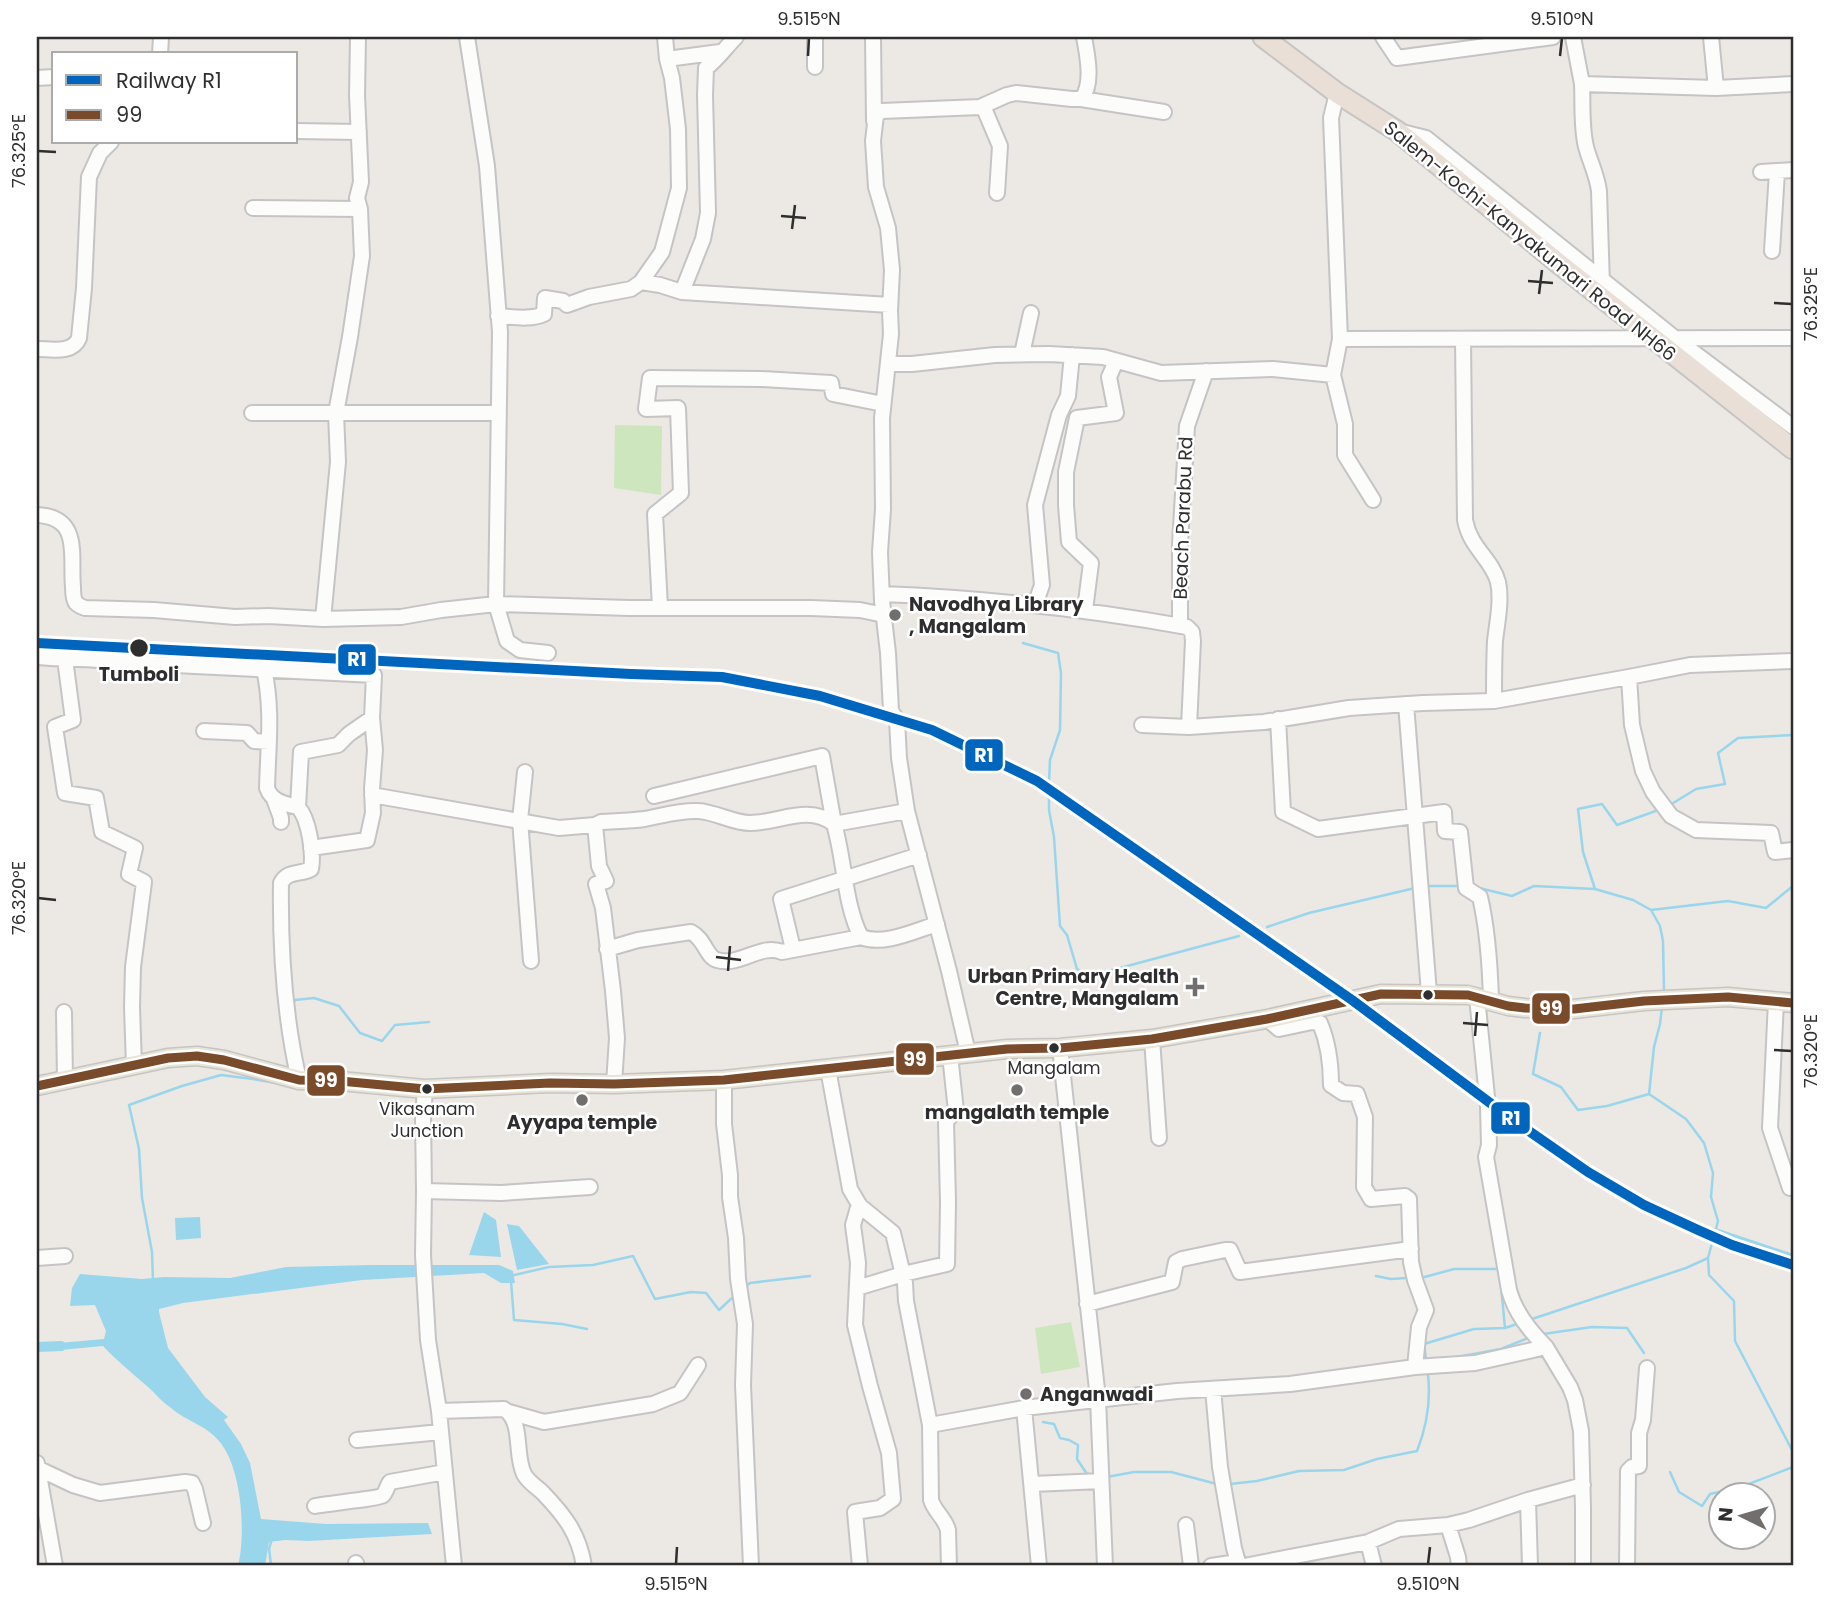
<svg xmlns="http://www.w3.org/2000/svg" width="1830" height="1603" viewBox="0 0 1830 1603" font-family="Poppins,sans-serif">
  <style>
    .green { fill: #cee6be }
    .water { fill: #99d6ec }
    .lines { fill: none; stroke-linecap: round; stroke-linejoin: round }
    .stream { stroke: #99d6ec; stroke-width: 2.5 }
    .canal { stroke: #99d6ec; stroke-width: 10 }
    .minor-casing { stroke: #c5c4c5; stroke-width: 18 }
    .major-casing { stroke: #c6c5c4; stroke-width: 21 }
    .highway-casing { stroke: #c6c5c4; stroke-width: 23 }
    .minor { stroke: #fcfcfb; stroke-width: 14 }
    .major { stroke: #e8e4d6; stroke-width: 18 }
    .highway { stroke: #eadfd6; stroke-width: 19 }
    .bus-1-casing { stroke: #fff; stroke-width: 14 }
    .bus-1 { stroke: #7a4b2a; stroke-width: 9 }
    .rail-1-casing { stroke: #fff; stroke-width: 16 }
    .rail-1 { stroke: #0065bd; stroke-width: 10 }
    .ticks { fill: none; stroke: #2e2e2e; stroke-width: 2.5 }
    .poi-dot { fill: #706f6e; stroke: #fff; stroke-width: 2.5 }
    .stop-dot { fill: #2e2e2e; stroke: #fff; stroke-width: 2.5 }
    .labels { text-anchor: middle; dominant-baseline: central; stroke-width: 5; stroke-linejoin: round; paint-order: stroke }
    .bus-label { font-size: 17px; fill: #2e2e2e; stroke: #fff }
    .street-label { font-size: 19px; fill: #2e2e2e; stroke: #fff }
    .poi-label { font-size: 19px; font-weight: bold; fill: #2e2e2e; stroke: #fff; text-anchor: start }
    .stop-label { font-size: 19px; font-weight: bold; fill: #2e2e2e; stroke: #fff }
    .line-badge { stroke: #fff; stroke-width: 2.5 }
    .badge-label { font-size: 19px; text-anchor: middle; font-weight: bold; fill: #fff }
    .neatline { fill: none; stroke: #2e2e2e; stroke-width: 2.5 }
    .ticks-label { font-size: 18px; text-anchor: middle; fill: #2e2e2e }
  </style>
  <rect width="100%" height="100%" fill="#ece8e4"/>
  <!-- green -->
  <path class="green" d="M615,425L662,426L661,495L614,488Z
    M1071,1322L1080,1367L1041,1374L1035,1328Z"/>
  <!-- water -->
  <path class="water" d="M484,1212L496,1220L501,1257L469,1255Z
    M200,1217L201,1238L176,1240L175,1218Z
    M507,1224L519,1226L549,1264L517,1270Z
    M373,1265H499L513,1271L515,1283H501L484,1273L362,1280L183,1303L159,1309V1312L168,1348L205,1397L228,1417L224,1420L241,1444L250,1463L261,1519L326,1524L428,1523L432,1534L309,1541L285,1540L269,1542L265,1566H238C246,1534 242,1467 219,1441C206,1425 186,1421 171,1408C162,1402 155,1393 147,1386C132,1373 117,1361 103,1346L50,1351L48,1344L104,1339L106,1331L95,1305L70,1306L72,1288L80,1274L142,1279L164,1277L230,1278L286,1267Z"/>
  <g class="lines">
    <!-- stream -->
    <path class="stream" d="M1023,643L1058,653L1061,673L1060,730L1050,760L1049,783
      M1049,796V810L1054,837L1060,926L1067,935L1077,969L1090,976L1239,936
      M1670,805L1696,789L1725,784L1718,753L1738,738L1793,735
      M1428,886H1459
      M1475,887L1512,896L1534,886L1595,889L1633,900L1651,910L1660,926L1663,941L1664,991
      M1595,889L1583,852L1578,809L1602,804L1617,825L1661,809
      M1651,910L1728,901L1766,908L1793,886
      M1267,927L1309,913L1415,888
      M292,1007L295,1000L314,998L339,1006L360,1033L382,1041L395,1025L429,1022
      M1662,1007L1660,1024L1654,1047L1649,1094L1686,1119L1704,1143L1713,1173L1711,1197L1718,1221L1708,1258L1709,1275L1734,1301L1735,1341L1793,1452
      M1540,1033L1533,1074L1561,1087L1578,1110L1607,1106L1649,1094
      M510,1276L549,1267L593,1265L633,1256L655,1299L691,1292L706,1293L719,1310L732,1298
      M1376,1276L1391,1279L1406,1278
      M1421,1278L1454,1269H1501
      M153,1281L152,1252L142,1198L139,1149L129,1105L182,1086L221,1075L253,1079L282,1084
      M511,1281L514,1320L562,1324L587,1329
      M1501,1286L1505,1328
      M745,1287L750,1283L810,1276
      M1529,1320L1686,1268L1708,1258
      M1543,1334L1592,1327L1627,1328L1644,1353
      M1457,1357L1501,1349L1528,1338
      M1426,1359L1424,1344L1474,1329L1505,1328L1520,1323
      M1043,1422L1054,1424L1060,1438L1069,1440L1078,1445L1077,1459L1089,1477
      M1670,1472L1679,1492L1702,1506L1710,1494L1741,1487L1793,1467
      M1107,1477L1134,1472H1171L1217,1484
      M1230,1484L1257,1481L1299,1471L1344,1470L1377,1459L1417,1451C1427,1426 1431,1401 1428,1374
      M272,1539L269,1549L271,1565L272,1566"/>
    <!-- canal -->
    <path class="canal" d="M1715,1233L1793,1259
      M37,1347L61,1346"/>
    <!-- minor casing -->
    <g class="minor-casing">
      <path id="minor" d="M467,37L487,166L500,332L496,604L507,641L520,650L548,653
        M665,37L667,59
        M815,37V67
        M873,37L874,121
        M1383,37L1397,58L1553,37
        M1573,37L1582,84
        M1711,37L1716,88
        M160,54L161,37
        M37,78L54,77
        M1337,93L1331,118L1340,339
        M1081,99L1164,112
        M983,106L1000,146L997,193
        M296,131L359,132
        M1402,132L1426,138L1676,339L1793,427
        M1761,172L1793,170
        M253,208L360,209
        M1772,251L1777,172
        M641,282L662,252L679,188L678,129L672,78L667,59L720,52
        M1602,285L1599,191C1597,175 1590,162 1586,147C1581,126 1583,105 1582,84L1716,88L1793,84
        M682,292L703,239L708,213L705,95L706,68C716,61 726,47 736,37
        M498,316C514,317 530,320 544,314L545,298L563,301L567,305L589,297L631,289L641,282L660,285L682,292L890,305
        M1463,339L1465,520C1470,548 1492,559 1498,582C1502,600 1497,623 1495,641C1494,661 1494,681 1494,701
        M37,349C51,349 73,354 79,338L84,288L89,177L100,153L111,142
        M1022,354L1031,313
        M889,364H912L995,355L1049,354L1103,357L1161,373L1273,369L1333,375L1340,339L1793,338
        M1333,375L1345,424V455L1373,500
        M252,413H499
        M37,515C82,517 70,556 73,587C73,592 73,599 76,603C78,605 82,607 85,608L154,610L235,617L268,616L323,619L401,617L441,610L496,604L629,608H811L860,610L884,615
        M882,594C984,598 1086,609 1187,627L1192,632L1193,641L1189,727
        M1035,605L1042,585L1035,505L1059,415L1068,396L1072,355
        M660,607L655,514L681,493L678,408L646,409L650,378L762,379L831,383L833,394L883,404
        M1085,610L1091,563L1069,542L1066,505V472L1077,418L1116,413L1109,377L1116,361
        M323,619L338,462L336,413L350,337L362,256L360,209L357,198L361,182L357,95L358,37
        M1180,626V544L1187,426L1206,371
        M37,657C70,660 102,658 134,663L374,675L372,718L349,734L338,745L301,752L298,807
        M65,659L73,720L55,727L65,793L96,798L102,832L135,848L129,874L144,882L133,967L132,1007L134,1066
        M264,669C273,710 268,747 267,788C272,802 285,804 298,807C309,819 314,853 311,869C300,875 288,870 281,883C280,949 284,1015 299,1080
        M1629,677L1632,725L1643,771L1653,792L1671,816L1696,830L1771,833L1775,852L1793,850
        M1406,704L1429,993
        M1278,719L1283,812L1318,829L1444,812L1445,831L1460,832L1466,888L1480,897C1488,931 1490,965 1491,1000
        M1142,725L1189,727L1264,722L1349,708L1423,703L1494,701L1629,677L1690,665L1793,661
        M204,731L247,733L254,741L269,742
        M525,772L520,820L531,961
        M372,795L559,828L595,825L601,822C615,821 630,821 644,819C662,816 679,810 698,811C716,812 733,823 750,823C779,823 808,804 834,824C845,861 844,903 861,937C884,946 914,931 937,924
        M654,796L822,756L834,824L907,811
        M274,799L281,818V822
        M595,825L599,866L606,881L596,884L603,908L613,991L617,1038L614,1084
        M311,848L367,840L373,813L372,789L375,750L372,718
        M607,949L638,940L691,932C705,939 706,957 717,960C739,967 761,943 782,952L861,937
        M793,949L781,899L919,855
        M1477,997L1488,1107L1489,1145L1486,1157L1509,1290C1515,1313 1530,1331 1546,1347
        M1776,1001L1770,1128L1790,1188
        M64,1012L65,1080
        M1267,1019L1279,1029L1312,1022L1320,1023C1328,1042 1331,1065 1331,1085L1343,1093L1357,1094L1365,1117L1364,1187L1371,1199L1405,1196L1409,1199L1411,1262L1415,1280L1426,1310L1419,1327L1415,1367
        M1152,1039L1159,1138
        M1060,1048L1098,1399L1105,1566
        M968,1053L949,971L907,811L899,758L897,720L891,711L888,653L882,601L880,552L883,509L882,418L891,334L890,311L892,270L888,228L876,187L873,141L876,115L882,111L980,107L1007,95L1016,93L1072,99H1081C1094,85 1087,54 1084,37
        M828,1069L850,1189L860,1206L893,1233L905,1283L906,1301L930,1425L931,1500C934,1511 945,1518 948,1530L949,1566
        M724,1080V1124L730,1175V1197L736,1238L738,1279L745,1324L743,1385L751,1566
        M425,1089L423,1117L424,1191L423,1255L428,1340L439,1411L454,1566
        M424,1191L501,1193L590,1187
        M859,1204L853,1225L858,1263L855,1325L870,1386L889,1453L893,1499L880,1508L855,1512L860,1566
        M37,1258L65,1256
        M857,1288L903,1274L947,1264L948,1202L946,1121L956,1111L950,1055
        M1087,1304L1172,1282L1176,1262L1182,1259L1225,1250H1230L1240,1272L1411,1249
        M1213,1389L1220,1467L1234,1548L1239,1566
        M439,1411L504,1409C524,1422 514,1454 524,1474C528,1482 537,1487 543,1493C565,1516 579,1534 584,1566
        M509,1412L544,1422L653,1404L680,1393L698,1365
        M930,1425L1024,1408
        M357,1440L441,1432
        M37,1463L55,1566
        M37,1468L73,1485L100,1493L185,1482L192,1483L195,1489L203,1523
        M1032,1484L1101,1481
        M315,1506C324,1504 380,1498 382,1496C386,1493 387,1486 390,1482L445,1472
        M1186,1525L1191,1566
        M1448,1525L1458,1557L1459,1566
        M1368,1542L1374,1566
        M356,1563L357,1566
        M1039,1566L1024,1408L1177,1391L1290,1384L1415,1367L1475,1363L1546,1347L1570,1387L1575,1400L1581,1431L1583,1508V1566
        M1211,1566L1238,1562
        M1244,1566L1368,1542L1399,1529L1448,1525L1469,1520L1528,1500
        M1530,1566L1528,1500L1583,1485
        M1627,1566L1628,1471L1632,1467L1639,1466V1433L1643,1420L1647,1368"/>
    </g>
    <!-- major casing -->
    <g class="major-casing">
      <path id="major" d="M37,1086L168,1058L197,1056L224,1060L299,1080L340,1081L425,1089L550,1083L614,1084L724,1080L1007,1049L1060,1048L1152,1039L1267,1019L1381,994L1468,995L1508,1006L1525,1008L1574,1009L1644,1001L1728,997L1793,1003"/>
    </g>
    <!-- highway casing -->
    <g class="highway-casing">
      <path id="highway" d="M1263,37L1337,93L1397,131L1557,262L1793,449"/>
    </g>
    <!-- minor -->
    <use href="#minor" class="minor"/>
    <!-- major -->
    <use href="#major" class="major"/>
    <!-- highway -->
    <use href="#highway" class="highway"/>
    <!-- bus-1 casing -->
    <g class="bus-1-casing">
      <path id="bus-1" d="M37,1086L168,1058L197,1056L224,1060L299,1080L340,1081L425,1089L550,1083L614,1084L724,1080L1007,1049L1060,1048L1152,1039L1267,1019L1381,994L1468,995L1508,1006L1525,1008L1574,1009L1644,1001L1728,997L1793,1003"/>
    </g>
    <!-- bus-1 -->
    <use href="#bus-1" class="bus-1"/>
    <!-- rail-1 casing -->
    <g class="rail-1-casing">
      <path id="rail-1" d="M37,643L631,674L722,677L820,696L932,730L1037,781L1352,1000L1513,1120L1588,1172L1644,1205L1698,1230L1732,1245L1793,1265"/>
    </g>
    <!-- rail-1 -->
    <use href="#rail-1" class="rail-1"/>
  </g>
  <!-- ticks -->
  <path class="ticks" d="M808,56L809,38M1560,56L1562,38M38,151L56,152M781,216L806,218M792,229L795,205M1528,281L1553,283M1539,294L1542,270M1774,303L1792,304M38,898L56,900M716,957L741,960M728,971L730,946M1463,1023L1488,1025M1475,1036L1477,1012M1774,1050L1792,1051M676,1564L677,1547M1428,1564L1430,1547"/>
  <!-- markers -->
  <g class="poi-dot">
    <circle cx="895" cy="615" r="7"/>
    <path d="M1191.5 976.5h7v7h7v7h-7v7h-7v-7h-7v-7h7z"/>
    <circle cx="1017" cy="1090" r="7"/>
    <circle cx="582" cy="1100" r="7"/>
    <circle cx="1026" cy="1394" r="7"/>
  </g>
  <g class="stop-dot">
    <circle cx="139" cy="648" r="10"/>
    <circle cx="1428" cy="995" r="6"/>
    <circle cx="1054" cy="1048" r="6"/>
    <circle cx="427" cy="1089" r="6"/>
  </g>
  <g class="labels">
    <!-- bus labels -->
    <g class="bus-label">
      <text x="1054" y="1068">Mangalam</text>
      <text x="427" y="1109">Vikasanam<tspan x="427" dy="22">Junction</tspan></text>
    </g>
    <!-- street labels -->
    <g class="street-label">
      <text transform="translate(1530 241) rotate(39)">Salem-Kochi-Kanyakumari Road NH66</text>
      <text transform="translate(1183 518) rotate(-88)">Beach Parabu Rd</text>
    </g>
    <!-- poi labels -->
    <g class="poi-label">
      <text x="909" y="604">Navodhya Library<tspan x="909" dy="22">, Mangalam</tspan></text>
      <text x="1179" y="976" text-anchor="end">Urban Primary Health<tspan x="1179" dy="22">Centre, Mangalam</tspan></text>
      <text x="1017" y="1112" text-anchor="middle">mangalath temple</text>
      <text x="582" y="1122" text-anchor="middle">Ayyapa temple</text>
      <text x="1040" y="1394">Anganwadi</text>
    </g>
    <!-- stop labels -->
    <g class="stop-label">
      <text x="139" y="674">Tumboli</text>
    </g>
  </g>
  <g class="line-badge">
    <rect x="337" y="643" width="40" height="33" rx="7" fill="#0065bd"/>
    <rect x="964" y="738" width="40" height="34" rx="7" fill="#0065bd"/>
    <rect x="1531" y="992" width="40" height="33" rx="7" fill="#7a4b2a"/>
    <rect x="895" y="1042" width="40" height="34" rx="7" fill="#7a4b2a"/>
    <rect x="306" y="1064" width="40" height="33" rx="7" fill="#7a4b2a"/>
    <rect x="1490" y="1101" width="41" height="34" rx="7" fill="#0065bd"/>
  </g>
  <g class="badge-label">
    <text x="357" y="666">R1</text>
    <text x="984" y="762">R1</text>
    <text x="1551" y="1015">99</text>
    <text x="915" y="1066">99</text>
    <text x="326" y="1087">99</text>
    <text x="1511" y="1125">R1</text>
  </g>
  <!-- border -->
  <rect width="1830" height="1603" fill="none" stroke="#ffffff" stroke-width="77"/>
  <!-- legend -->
  <rect x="52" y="52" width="245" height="91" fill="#ffffff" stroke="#ababab" stroke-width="2"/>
  <rect x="66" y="75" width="35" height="10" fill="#0065bd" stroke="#ababab" stroke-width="2"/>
  <text x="116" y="88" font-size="21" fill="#2e2e2e">Railway R1</text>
  <rect x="66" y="110" width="35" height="10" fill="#7a4b2a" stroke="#ababab" stroke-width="2"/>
  <text x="116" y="122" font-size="21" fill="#2e2e2e">99</text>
  <!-- north arrow -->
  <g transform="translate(1742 1516) rotate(275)"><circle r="33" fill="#ffffff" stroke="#ababab" stroke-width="2"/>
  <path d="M0-5L12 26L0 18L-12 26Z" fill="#706f6e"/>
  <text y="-10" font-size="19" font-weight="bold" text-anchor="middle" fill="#2e2e2e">N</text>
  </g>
  <rect x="38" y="38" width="1754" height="1526" class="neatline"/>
  <g class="ticks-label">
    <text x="809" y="25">9.515°N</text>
    <text x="1562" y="25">9.510°N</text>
    <text transform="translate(19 151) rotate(-90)" y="6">76.325°E</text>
    <text transform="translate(1811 304) rotate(-90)" y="6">76.325°E</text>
    <text transform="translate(19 898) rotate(-90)" y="6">76.320°E</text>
    <text transform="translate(1811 1051) rotate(-90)" y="6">76.320°E</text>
    <text x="676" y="1590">9.515°N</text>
    <text x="1428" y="1590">9.510°N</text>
  </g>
</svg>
